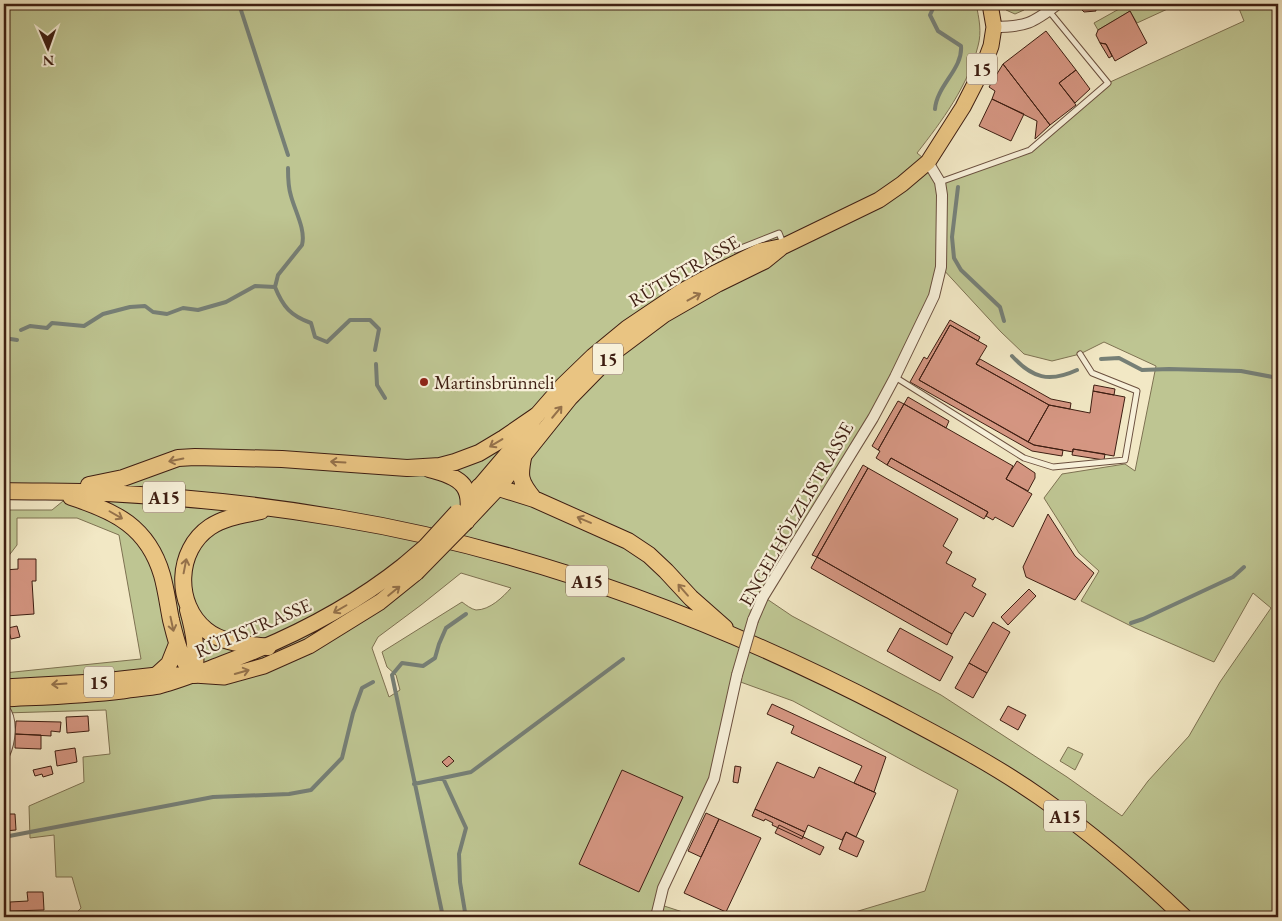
<svg xmlns="http://www.w3.org/2000/svg" width="1282" height="921" viewBox="0 0 1282 921" font-family="'EB Garamond',serif">
  <style>
    .green { fill: #bec592; stroke: #7e7252; fill-rule: evenodd }
    .lines { fill: none; stroke-linecap: round; stroke-linejoin: round }
    .stream { stroke: #767f76; stroke-width: 4 }
    .building { fill: #d59682; stroke: #3e1e12 }
    .service-casing { stroke: #6b503f; stroke-width: 7 }
    .minor-casing { stroke: #6b503f; stroke-width: 12 }
    .primary-casing { stroke: #3e1e12; stroke-width: 17 }
    .trunk-casing { stroke: #3e1e12; stroke-width: 18 }
    .service { stroke: #f7f0d9; stroke-width: 5 }
    .minor { stroke: #f7f0d9; stroke-width: 10 }
    .primary { stroke: #e9c482; stroke-width: 15 }
    .trunk { stroke: #e9c482; stroke-width: 16 }
    .minor-bridge-casing { stroke: #6b503f; stroke-width: 12; stroke-linecap: butt }
    .primary-bridge-casing { stroke: #3e1e12; stroke-width: 17; stroke-linecap: butt }
    .minor-bridge { stroke: #f7f0d9; stroke-width: 10 }
    .primary-bridge { stroke: #e9c482; stroke-width: 15 }
    .oneway { stroke: #94714a }
    .poi-dot { fill: #8f2418; stroke: #f7f0d9; stroke-width: 2 }
    .labels { text-anchor: middle; dominant-baseline: central; stroke-width: 4.5; stroke-linejoin: round; paint-order: stroke }
    .shield { fill: #f7f0d9; stroke: #765d4e; stroke-width: 1 }
    .shield-label { font-size: 18px; font-weight: bold; fill: #3e1e12 }
    .street-label { font-size: 19px; fill: #3e1e12; stroke: #f7f0d9 }
    .poi-label { font-size: 19px; fill: #3e1e12; stroke: #f7f0d9; text-anchor: start }
  </style>
  <rect width="100%" height="100%" fill="#f2e8c5"/>
  <filter id="stains"><feTurbulence type="fractalNoise" baseFrequency=".004" numOctaves="4"/><feColorMatrix values="0 0 0 0 .2 0 0 0 0 .09 0 0 0 0 .02 0 0 0 .5 -.17"/></filter>
  <radialGradient id="worn" r=".72"><stop offset=".6" stop-color="#630" stop-opacity="0"/><stop offset="1" stop-color="#630" stop-opacity=".3"/></radialGradient>
  <!-- green -->
  <path class="green" d="M4,4H976C979,18 982,32 978,46C968,86 942,121 917,153L928,162L940,182L1030,150L1108,83L1244,21L1238,6L1242,4H1278V917H842L845,915L925,891L958,790L793,701L735,680L714,779L658,904L698,917H72L81,908L72,877H56L54,835L30,838L29,806L84,782L83,757L110,754L106,710L4,713V673L141,659L119,535L77,518H17V545L4,562V510H52L79,488L4,491ZM941,267L1001,332L1024,354L1052,361L1080,354L1104,342L1156,366L1135,471L1125,464L1062,474L1044,498L1079,553L1099,571L1081,601L1135,628L1214,662L1253,593L1271,608L1220,682L1189,736L1148,781L1122,816L1067,777L941,695L792,616L764,597L912,344ZM461,573L511,588C503,597 490,610 476,610C471,609 466,605 462,602L382,652L387,667L396,675L400,690L389,697L372,648L378,637L421,605Z
    M1002,4H1029L1024,10L1015,14L1006,10Z
    M1128,4H1173L1174,6L1137,23L1130,11L1098,30L1094,23Z
    M1068,747L1083,754L1075,770L1060,761Z"/>
  <g class="lines">
    <!-- stream -->
    <path class="stream" d="M239,4L288,155
      M935,4L930,15L938,31L961,46C963,69 937,85 935,109
      M288,168C288,177 288,187 291,196C295,211 306,230 302,245L278,275L275,287C283,307 291,316 311,323L315,337L327,342L350,320H370L379,329L375,350
      M958,187L952,237L954,258L961,270L1000,307L1004,321
      M21,330L30,326L47,328L52,323L84,326L103,314L130,307L145,306L153,312L167,314L183,308L198,310L226,302L255,286L275,287
      M4,338L17,340
      M1012,356C1032,378 1049,383 1077,370
      M1101,359L1119,358L1142,370L1169,369L1241,371L1278,378
      M376,364L377,385L385,398
      M1131,623L1143,619L1233,577L1244,567
      M443,778L466,828L459,854L460,882L465,912
      M414,784L471,772L623,659
      M4,837L213,797L289,794L311,790L342,758L353,713L362,688L373,682
      M443,917L392,675L402,663L423,666L435,658L439,644L446,628L466,614"/>
  </g>
  <!-- building -->
  <path class="building" d="M1078,4H1095L1096,11L1084,12L1078,6Z
    M1130,11L1147,43L1115,61L1106,44L1100,43L1096,35L1098,30Z
    M1046,31L1076,70L1059,83L1076,105L1050,125L1003,64Z
    M1100,43L1106,44L1112,56L1109,58Z
    M1003,64L1050,125L1035,139L1037,121L992,99L995,91L989,87Z
    M1076,70L1090,89L1075,103L1059,83Z
    M992,99L1024,114L1011,141L979,126Z
    M950,320L980,337L978,341L950,325L919,380L1034,445L1063,450L1062,456L1032,451L910,382L924,357L927,359Z
    M950,325L987,346L976,364L1049,405L1028,442L919,380Z
    M980,359L1051,399L1071,403L1070,409L1049,405L976,364Z
    M1094,385L1115,389L1114,395L1093,391Z
    M1093,391L1125,397L1114,456L1073,449V452L1034,445L1028,442L1049,405L1090,413Z
    M908,397L949,421L946,428L904,404Z
    M898,401L904,404L878,450L872,446Z
    M904,404L1013,466L1006,479L1032,494L1013,527L995,517L993,520L986,516L988,512L891,458L887,465L876,458L880,451L878,450Z
    M1073,449L1105,454L1104,460L1072,455Z
    M891,458L988,512L984,519L887,465Z
    M1017,461L1035,473V478L1028,491L1006,479Z
    M863,465L868,468L817,557L812,555Z
    M868,468L958,519L943,546L952,552L946,563L976,579L972,586L986,594L973,617L965,612L952,634L817,557Z
    M1048,514L1075,556L1094,573L1075,600L1026,577L1023,567Z
    M817,557L952,634L947,645L811,568Z
    M18,559H36V581H32L34,614L6,616V613H4V570L18,569Z
    M1029,589L1036,596L1008,625L1001,617Z
    M993,622L1010,632L987,673L969,663Z
    M17,626L20,637L11,639L8,628Z
    M900,628L953,657L940,681L887,651Z
    M969,663L987,673L973,698L955,688Z
    M772,704L886,757L874,792L854,783L862,766L791,733L794,726L767,714Z
    M1008,706L1026,715L1018,730L1000,720Z
    M88,716L89,731L67,733L66,717Z
    M16,721L61,722L60,732L51,731V736L15,734Z
    M15,734L41,735V749L15,748Z
    M75,748L77,762L57,766L55,751Z
    M449,756L454,761L447,767L442,762Z
    M777,762L814,778L819,767L876,793L856,837L846,832L842,840L808,825L805,832L755,809Z
    M51,766L53,774L43,777L42,774L35,776L33,770Z
    M735,766L741,767L738,783L733,782Z
    M622,770L683,797L639,892L579,864Z
    M755,809L805,832L802,839L772,825L773,823L765,819L764,821L752,816Z
    M706,813L719,819L701,857L688,851Z
    M4,814H15L16,830L4,831Z
    M719,819L761,838L726,912L684,893Z
    M779,825L824,847L820,855L775,833Z
    M846,832L864,841L857,857L839,849Z
    M27,892H43L44,910L10,911V902L28,901Z"/>
  <g class="lines">
    <!-- service casing -->
    <g class="service-casing">
      <path id="service" d="M940,182L1030,150L1108,83L1049,11
        M736,250L779,233L783,243
        M895,377L1024,458L1053,467L1125,460L1137,391L1092,373L1080,354"/>
    </g>
    <!-- minor casing -->
    <g class="minor-casing">
      <path id="minor" d="M994,27C1026,27 1033,23 1058,4
        M753,620L763,597L873,418L895,377L934,296L941,267L942,195L940,182L928,162
        M4,709C13,720 10,743 4,755
        M656,917L663,888L714,779L737,675"/>
    </g>
    <!-- primary casing -->
    <g class="primary-casing">
      <path id="primary" d="M473,494L519,440L536,416L563,385L593,356L627,328L682,291L713,274L760,251L784,246L879,200L902,184L928,162L963,107L982,70L991,46L994,27L990,4
        M466,522L498,488L570,398L616,351L664,315L718,284L765,261L781,248
        M4,687L94,682L157,675H194L224,677L264,666L309,646L380,602L416,573
        M4,699C43,697 82,696 122,691C134,689 147,688 159,686C182,680 203,671 224,663C289,639 350,608 404,565"/>
    </g>
    <!-- trunk casing -->
    <g class="trunk-casing">
      <path id="trunk" d="M524,453C519,476 519,481 534,499
        M429,469C462,477 475,487 466,522
        M89,485L123,478L178,458L195,457L282,459L407,468L440,466L455,462L479,453L504,438L536,416
        M479,487L502,489L534,499L628,541L649,555L666,571L691,598L725,628
        M4,491C38,492 73,491 107,493C184,497 262,505 338,518C530,550 717,620 890,710C941,737 993,764 1040,797C1091,833 1139,874 1184,917
        M71,497C115,511 148,527 162,575C166,589 168,605 171,620C176,640 180,659 194,675
        M261,511C243,515 225,517 210,527C176,550 174,604 206,630C223,644 247,644 268,647
        M188,610C194,632 198,652 194,675
        M157,675L169,664L177,644"/>
    </g>
    <!-- service -->
    <use href="#service" class="service"/>
    <!-- minor -->
    <use href="#minor" class="minor"/>
    <!-- primary -->
    <use href="#primary" class="primary"/>
    <!-- trunk -->
    <use href="#trunk" class="trunk"/>
    <!-- minor-bridge casing -->
    <g class="minor-bridge-casing">
      <path id="minor-bridge" d="M737,675L753,620"/>
    </g>
    <!-- primary-bridge casing -->
    <g class="primary-bridge-casing">
      <path id="primary-bridge" d="M404,565L425,547L457,512
        M416,573L466,522"/>
    </g>
    <!-- minor-bridge -->
    <use href="#minor-bridge" class="minor-bridge"/>
    <!-- primary-bridge -->
    <use href="#primary-bridge" class="primary-bridge"/>
  </g>
  <!-- one-way arrows -->
  <defs><path id="oneway-shaft" d="M-6 0H5M1.5-3L5.5 0L1.5 3" fill="none" stroke-width="1.6" stroke-linecap="round" stroke-linejoin="round" transform="scale(1.25)"/></defs>
  <g class="oneway">
    <use href="#oneway-shaft" transform="translate(694 297) rotate(-29)"/>
    <use href="#oneway-shaft" transform="translate(557 412) rotate(-50)"/>
    <use href="#oneway-shaft" transform="translate(496 443) rotate(149)"/>
    <use href="#oneway-shaft" transform="translate(176 460) rotate(168)"/>
    <use href="#oneway-shaft" transform="translate(338 462) rotate(-177)"/>
    <use href="#oneway-shaft" transform="translate(116 515) rotate(30)"/>
    <use href="#oneway-shaft" transform="translate(584 520) rotate(-157)"/>
    <use href="#oneway-shaft" transform="translate(185 566) rotate(-79)"/>
    <use href="#oneway-shaft" transform="translate(683 590) rotate(-131)"/>
    <use href="#oneway-shaft" transform="translate(394 591) rotate(-39)"/>
    <use href="#oneway-shaft" transform="translate(340 609) rotate(150)"/>
    <use href="#oneway-shaft" transform="translate(172 624) rotate(78)"/>
    <use href="#oneway-shaft" transform="translate(242 672) rotate(-16)"/>
    <use href="#oneway-shaft" transform="translate(59 684) rotate(176)"/>
  </g>
  <!-- markers -->
  <circle class="poi-dot" cx="424" cy="382" r="5"/>
  <g class="labels">
    <!-- shield labels -->
    <g class="shield">
      <rect x="967" y="53.5" width="30" height="31" rx="4"/>
      <rect x="593" y="343.5" width="30" height="31" rx="4"/>
      <rect x="143" y="481.5" width="42" height="31" rx="4"/>
      <rect x="566" y="565.5" width="42" height="31" rx="4"/>
      <rect x="84" y="666.5" width="30" height="31" rx="4"/>
      <rect x="1044" y="800.5" width="42" height="31" rx="4"/>
    </g>
    <g class="shield-label">
      <text x="982" y="69">15</text>
      <text x="608" y="359">15</text>
      <text x="164" y="497">A15</text>
      <text x="587" y="581">A15</text>
      <text x="99" y="682">15</text>
      <text x="1065" y="816">A15</text>
    </g>
    <!-- street labels -->
    <g class="street-label">
      <text transform="translate(684 271) rotate(-30)">RÜTISTRASSE</text>
      <text transform="translate(796 514) rotate(-60)">ENGELHÖLZLISTRASSE</text>
      <text transform="translate(253 628) rotate(-23)">RÜTISTRASSE</text>
    </g>
    <!-- poi labels -->
    <g class="poi-label">
      <text x="434" y="382">Martinsbrünneli</text>
    </g>
  </g>
  <!-- margin -->
  <rect width="1282" height="921" fill="none" stroke="#f2e8c5" stroke-width="20"/>
  <rect x="5" y="5" width="1272" height="911" fill="none" stroke="#3e1e12" stroke-width="2.5"/>
  <rect x="10" y="10" width="1262" height="901" fill="none" stroke="#3e1e12"/>
  <!-- north arrow -->
  <g transform="translate(48 48) rotate(178)" stroke="#f7f0d9" stroke-width="4" paint-order="stroke">
  <path d="M0-4L9 19L0 12L-9 19Z" fill="#3e1e12"/>
  <text y="-8" font-size="14" font-weight="bold" text-anchor="middle" fill="#3e1e12">N</text>
  </g>
  <rect width="100%" height="100%" filter="url(#stains)"/>
  <rect width="100%" height="100%" fill="url(#worn)"/>
</svg>
